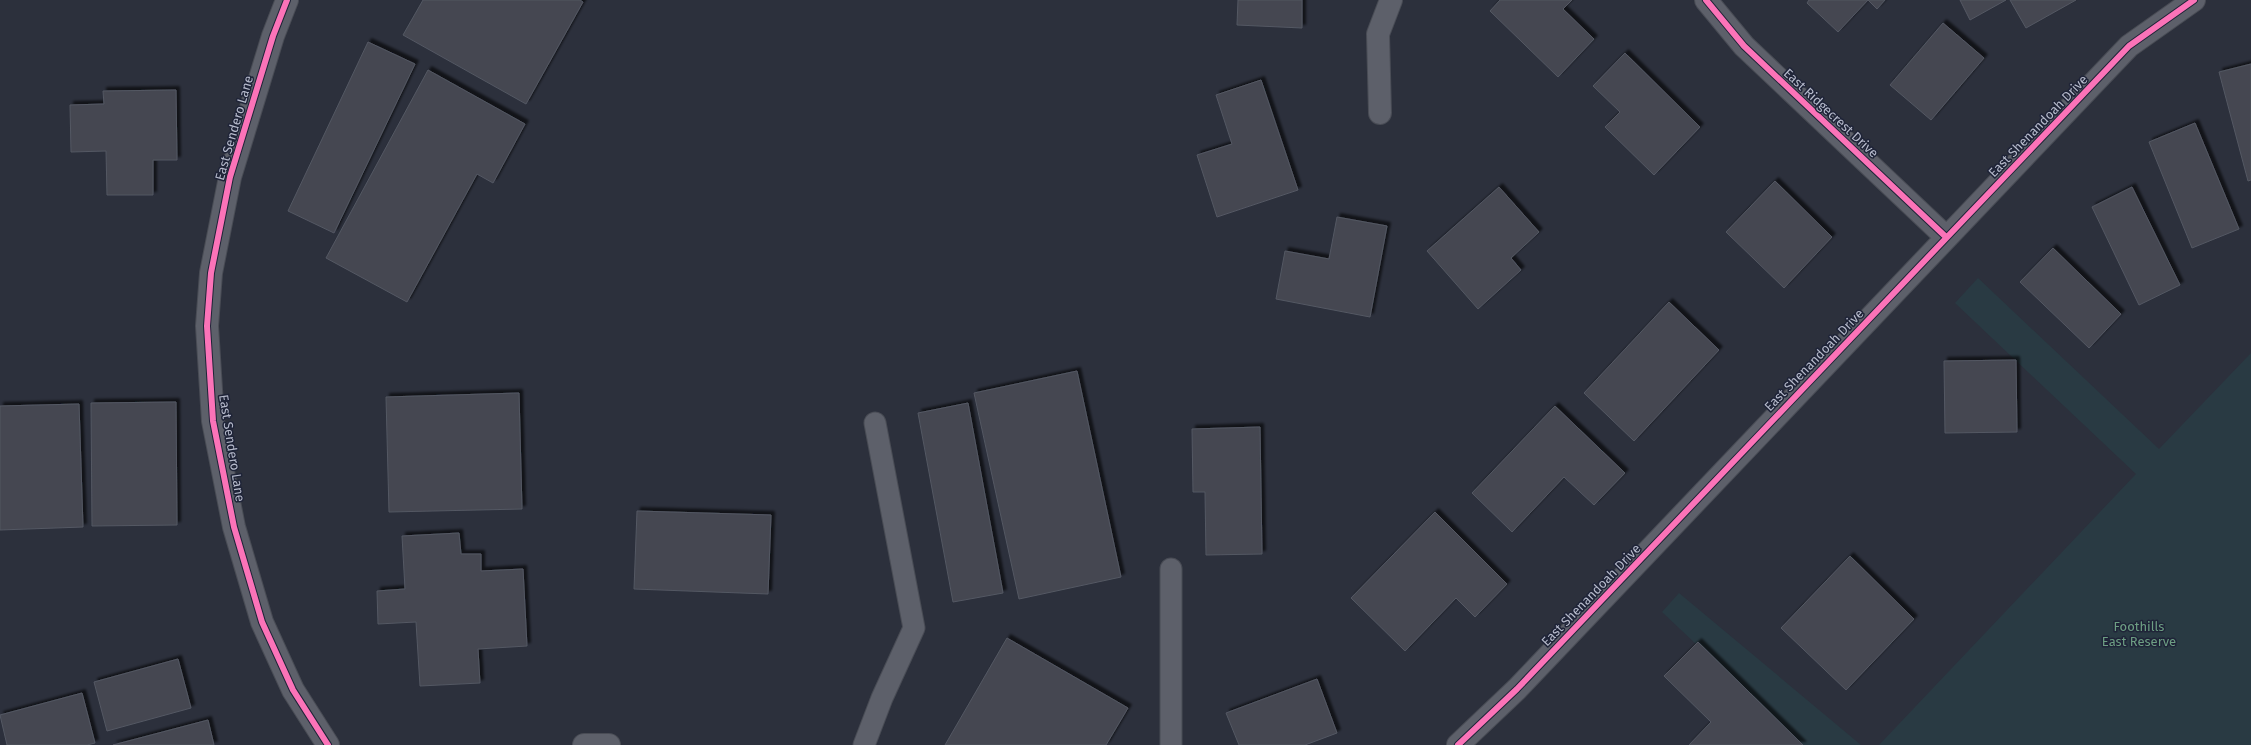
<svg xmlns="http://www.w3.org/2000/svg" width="2251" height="745" viewBox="0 0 2251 745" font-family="'Fira Sans',sans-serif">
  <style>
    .green { fill: #293a43 }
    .building { fill: #444751; stroke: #545863; filter: url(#shadow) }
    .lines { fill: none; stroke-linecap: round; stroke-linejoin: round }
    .service-casing { stroke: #494c55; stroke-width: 23 }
    .minor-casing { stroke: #494c55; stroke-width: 24 }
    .service { stroke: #5d606a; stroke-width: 21 }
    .minor { stroke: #5d606a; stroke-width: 22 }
    .cycleway-casing { stroke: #1f2438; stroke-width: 8 }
    .cycleway { stroke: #fb73b8; stroke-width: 6 }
    .labels { text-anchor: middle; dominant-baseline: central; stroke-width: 3; stroke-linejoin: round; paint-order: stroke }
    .street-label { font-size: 13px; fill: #b7bbcc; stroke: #1f2438 }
    .park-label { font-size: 13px; fill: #6d9e83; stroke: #1f2438 }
  </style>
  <defs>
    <filter id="shadow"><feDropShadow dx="3.5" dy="-3.5" stdDeviation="1" flood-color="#0009"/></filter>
  </defs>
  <rect width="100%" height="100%" fill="#2c303c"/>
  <!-- green -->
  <path class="green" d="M1978,278L2159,449L2251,353V745H1879L2136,474L1955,303Z
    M1679,593L1861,745H1803L1662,612Z"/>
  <!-- building -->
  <path class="building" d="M423,0H580L583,2L526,104L403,35Z
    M1238,0H1302V28L1237,25Z
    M1500,0H1572L1563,9L1594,39L1558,77L1490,11Z
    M1809,0H1885L1877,9L1868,0L1838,32L1807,3Z
    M1960,0H2006L1970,20Z
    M2010,0H2076L2026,28Z
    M1943,23L1984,58L1931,120L1890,85Z
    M368,42L415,64L334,233L288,211Z
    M1625,53L1700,127L1654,175L1605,127L1620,112L1593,86Z
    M2251,64V180L2248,181L2219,72Z
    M428,70L525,124L493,183L477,174L407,302L326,258Z
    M1261,80L1298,190L1217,217L1197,155L1232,144L1216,95Z
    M176,90L177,160H153V195H107L106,151L71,152L70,105L104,104L103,91Z
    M2195,123L2239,229L2192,248L2149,142Z
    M1775,181L1832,237L1784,288L1726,232Z
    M1499,187L1539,232L1511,258L1521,270L1478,309L1427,251Z
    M2132,187L2180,285L2139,305L2092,207Z
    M1337,217L1387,226L1370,317L1276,299L1285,251L1329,259Z
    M2053,248L2121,314L2089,348L2020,282Z
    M1669,302L1719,350L1634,441L1584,393Z
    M2016,360L2017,432L1945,433L1944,361Z
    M1077,371L1121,577L1019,599L974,393Z
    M519,393L522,509L389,512L386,397Z
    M176,402L177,525L92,526L91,403Z
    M968,403L1003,593L953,602L918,413Z
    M79,404L83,527L0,530V406Z
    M1555,406L1625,473L1594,505L1564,477L1512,532L1472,493Z
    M1260,427L1262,554L1206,555L1205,492H1193L1192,429Z
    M637,511L771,515L768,594L634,589Z
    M1435,512L1507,584L1475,617L1456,598L1405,651L1351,598Z
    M459,533L461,554H481V571L523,569L527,646L478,649L480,683L420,686L416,622L378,624L377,591L405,589L402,536Z
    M1850,556L1914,619L1846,690L1781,628Z
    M1007,638L1128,708L1106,745H945Z
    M1698,642L1803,745H1689L1711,722L1664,676Z
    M178,659L191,708L107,731L94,682Z
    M1317,679L1337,733L1305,745H1239L1226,713Z
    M82,693L95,743L87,745H7L0,715Z
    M208,720L214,745H113Z"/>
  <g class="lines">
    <!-- service casing -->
    <g class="service-casing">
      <path id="service" d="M1171,569V745
        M864,745L882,698L914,628L875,423"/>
    </g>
    <!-- minor casing -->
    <g class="minor-casing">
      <path id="minor" d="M287,0L273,36L230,177L211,273L207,326L213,421L234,527L262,622L293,690L328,745
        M1706,0L1744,46L1946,237
        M1380,113L1378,34L1391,0
        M584,745H609
        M1458,745L1517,689L2129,46L2194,0"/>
    </g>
    <!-- service -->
    <use href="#service" class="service"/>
    <!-- minor -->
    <use href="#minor" class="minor"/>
    <!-- cycleway casing -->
    <g class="cycleway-casing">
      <path id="cycleway" d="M287,0L273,36L230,177L211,273L207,326L213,421L234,527L262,622L293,690L328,745
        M1706,0L1744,46L1946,237
        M1458,745L1517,689L2129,46L2194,0"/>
    </g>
    <!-- cycleway -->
    <use href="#cycleway" class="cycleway"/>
  </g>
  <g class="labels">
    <!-- street labels -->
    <g class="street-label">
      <text transform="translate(1831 113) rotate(43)">East Ridgecrest Drive</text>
      <text transform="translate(2038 126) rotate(-46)">East Shenandoah Drive</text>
      <text transform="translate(234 128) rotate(-74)">East Sendero Lane</text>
      <text transform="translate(1814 360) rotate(-46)">East Shenandoah Drive</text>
      <text transform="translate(232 448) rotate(81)">East Sendero Lane</text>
      <text transform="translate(1591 595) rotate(-46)">East Shenandoah Drive</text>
    </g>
    <!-- park labels -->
    <g class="park-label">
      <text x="2139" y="626">Foothills<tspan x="2139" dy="15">East Reserve</tspan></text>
    </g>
  </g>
</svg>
